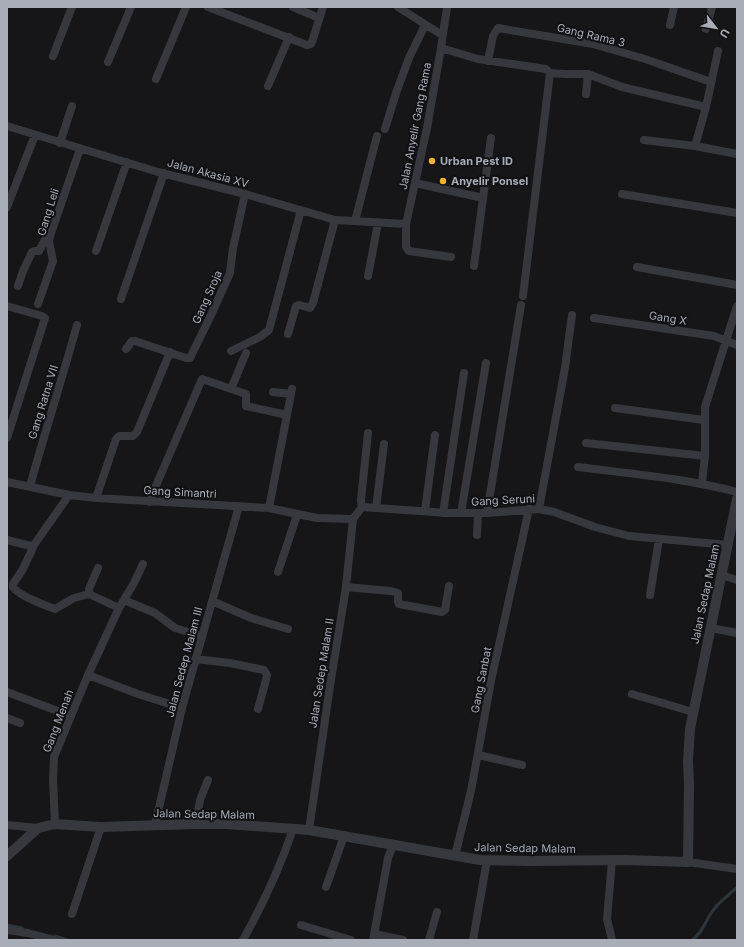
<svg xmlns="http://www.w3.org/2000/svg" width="744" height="947" viewBox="0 0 744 947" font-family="Inter,sans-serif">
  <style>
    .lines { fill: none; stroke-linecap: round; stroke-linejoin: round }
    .stream { stroke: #2c353c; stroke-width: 3 }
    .minor { stroke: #37383d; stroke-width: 8 }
    .tertiary { stroke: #37383d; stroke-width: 10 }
    .poi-dot { fill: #f2b134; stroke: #111113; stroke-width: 1.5 }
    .labels { text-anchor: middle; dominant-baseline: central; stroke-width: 4; stroke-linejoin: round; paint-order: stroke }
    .street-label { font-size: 11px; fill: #a8adb8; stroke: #111113 }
    .poi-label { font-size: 11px; font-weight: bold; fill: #a8adb8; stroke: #111113; text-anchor: start }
  </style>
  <rect width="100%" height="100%" fill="#161618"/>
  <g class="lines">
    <!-- stream -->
    <path class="stream" d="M7,925L22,928
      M55,936L68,940
      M692,940C703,933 706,919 714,909C720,901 729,895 737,887"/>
    <!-- minor -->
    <path class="minor" d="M208,7L307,45L311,44L312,42L323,7
      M293,7L319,18
      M398,7L442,35
      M447,7L441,48L427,128L406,224V247L409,251L451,257
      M670,25L674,7
      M706,29L712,7
      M441,48L478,59L546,69L550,73L566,74H588L622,87L706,107
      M53,56L72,7
      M488,61L493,36L498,28L593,44L645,59L711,82
      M108,62L131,7
      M156,79L186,7
      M268,86L289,37
      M586,94L588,74
      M7,126L158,172L245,194L335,220L406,224
      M385,129L396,93L409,58L425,25
      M644,140L695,146L737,154
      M60,143L72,106
      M695,146L706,107L718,51
      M415,183L483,198
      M622,194L737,213
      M7,207L35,135
      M355,221L377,136
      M96,251L127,162
      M474,266L491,138
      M637,267L737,285
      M368,276L378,223
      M18,286L23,271L32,252L34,251H39L46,238L50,236
      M523,296L550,73
      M121,299L164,173
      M38,304L53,261L49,241L50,236L80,149
      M7,306L42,316L45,318L7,438
      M594,318L714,336L737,345
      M288,334L296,306L299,305L310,308L313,303L335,220
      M126,349L132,341H135L186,358H190L211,315L230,273L233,248L245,194
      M231,351L260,337L269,330L301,210
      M231,389L246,353
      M273,392L291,394
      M615,408L704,420
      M586,443L705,456
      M578,467C632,474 685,478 737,492
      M7,482L69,495L96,498L269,508L317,518L353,519
      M702,483L705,456V407L737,306
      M30,486C45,432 62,379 77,325
      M69,495L34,545L23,569L13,584V587C19,596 44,605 55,609L74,598L89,594
      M96,498L116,439L119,436H133L137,432L170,352
      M150,502L155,488L202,379L246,394V406L287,415
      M362,507L361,500L368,433
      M269,508L292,389
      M376,508L384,444
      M539,509L565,368L572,315
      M425,511L435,435
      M443,513L464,373
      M461,513L486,363
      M487,513L521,305
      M477,535L478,513
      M7,540L31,546L34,545
      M98,568L89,589V594L119,608
      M278,572L297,515
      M721,575L737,580
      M346,587L391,591L398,593V602L399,604L442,612L445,610L449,586
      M650,595L659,539
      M124,600L155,613L175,628L201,636
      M212,601L251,618L288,629
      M711,628L737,633
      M195,659L230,663L264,670L267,675L266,680L258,709
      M88,675L138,694L182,708
      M7,692L71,716
      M632,694L693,712
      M7,718L20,723
      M478,755L522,765
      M55,824L53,779L54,757L88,675L119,608L134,583L143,564
      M196,824L200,800L208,780
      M7,825L38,828
      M155,825L182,708L239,506
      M309,830L330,686L346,587L353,519L362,507L448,513H487L539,509L554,512L595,527L629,536L728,545
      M455,856L471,791L491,681L529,509
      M612,861L607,919L612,940
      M688,862L737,869
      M326,887L344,836
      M72,914L101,827
      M301,925L351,940
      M7,930L28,933L55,940
      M374,934L403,940
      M243,940C263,904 280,868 293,829
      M373,940L388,858L393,845
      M429,940L437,912
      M473,940L487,860"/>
    <!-- tertiary -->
    <path class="tertiary" d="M7,856L38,828L55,824L101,827L196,824H226L309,830L480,860L528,861L624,860L688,862L689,785L688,761L690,729L737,499"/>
  </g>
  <!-- markers -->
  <g class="poi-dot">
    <circle cx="432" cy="161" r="4"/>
    <circle cx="443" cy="181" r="4"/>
  </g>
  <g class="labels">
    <!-- street labels -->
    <g class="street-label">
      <text transform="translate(591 35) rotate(13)">Gang Rama 3</text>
      <text transform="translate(415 126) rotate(-79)">Jalan Anyelir Gang Rama</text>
      <text transform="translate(208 173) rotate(15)">Jalan Akasia XV</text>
      <text transform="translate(48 212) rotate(-73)">Gang Leli</text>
      <text transform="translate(207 297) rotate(-66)">Gang Sroja</text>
      <text transform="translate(668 318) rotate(9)">Gang X</text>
      <text transform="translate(43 402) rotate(-73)">Gang Ratna VII</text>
      <text transform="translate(180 492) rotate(3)">Gang Simantri</text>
      <text transform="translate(503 500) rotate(-3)">Gang Seruni</text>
      <text transform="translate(705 594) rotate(-78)">Jalan Sedap Malam</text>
      <text transform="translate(184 662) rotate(-75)">Jalan Sedep Malam III</text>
      <text transform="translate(321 673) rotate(-81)">Jalan Sedep Malam II</text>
      <text transform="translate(481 680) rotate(-79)">Gang Sanbat</text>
      <text transform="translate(58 721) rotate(-69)">Gang Menah</text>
      <text transform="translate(204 814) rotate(1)">Jalan Sedap Malam</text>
      <text transform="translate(525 848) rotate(1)">Jalan Sedap Malam</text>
    </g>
    <!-- poi labels -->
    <g class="poi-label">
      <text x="440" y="161">Urban Pest ID</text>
      <text x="451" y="181">Anyelir Ponsel</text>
    </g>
  </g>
  <!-- border -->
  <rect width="744" height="947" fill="none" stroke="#a8adb8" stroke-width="16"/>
  <!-- north arrow -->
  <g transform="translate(716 28) rotate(121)" stroke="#111113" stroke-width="3" paint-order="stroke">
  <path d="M0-3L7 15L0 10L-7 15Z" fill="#a8adb8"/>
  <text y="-6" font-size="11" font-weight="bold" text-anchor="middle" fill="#a8adb8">U</text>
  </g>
</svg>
